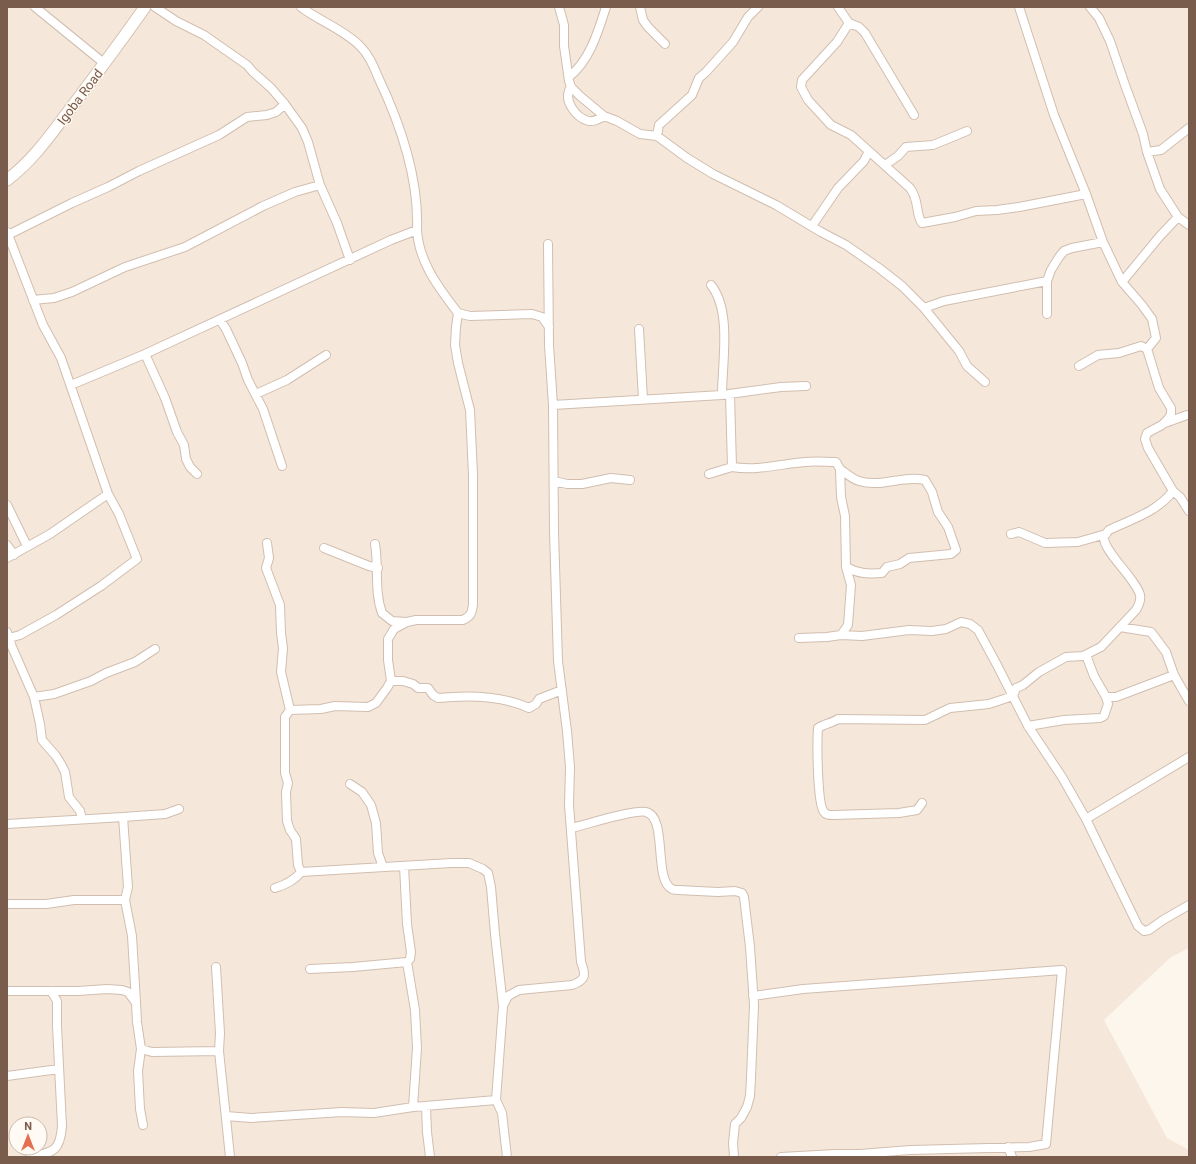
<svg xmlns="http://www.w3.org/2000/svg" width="1196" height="1164" viewBox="0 0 1196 1164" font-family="Roboto,sans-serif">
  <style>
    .residential { fill: #f5e8da; fill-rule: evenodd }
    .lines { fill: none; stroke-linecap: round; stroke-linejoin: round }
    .street-casing { stroke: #d1beb0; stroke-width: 10 }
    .secondary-casing { stroke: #d6c0b0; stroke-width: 13 }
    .street { stroke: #fff; stroke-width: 8 }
    .secondary { stroke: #fff; stroke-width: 11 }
    .labels { text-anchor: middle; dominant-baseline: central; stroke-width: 3; stroke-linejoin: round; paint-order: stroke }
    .street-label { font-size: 13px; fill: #7a5c4d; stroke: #fffaf3 }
  </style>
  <rect width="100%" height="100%" fill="#fdf6ec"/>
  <!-- residential -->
  <path class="residential" d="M7,7H1189V948L1171,957L1104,1020L1167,1138L1189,1150V1157H7ZM16,1124H40V1148H16Z"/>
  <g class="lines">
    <!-- street casing -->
    <g class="street-casing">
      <path id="street" d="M35,7L105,64
        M155,7L176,21L204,35L247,65L253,72L271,88L284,103L302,128L308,142L320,185L337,223L350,260
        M301,7C319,21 343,29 360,46C369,55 373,65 378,77C400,123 419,178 417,230
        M559,7L564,25V46L569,81L571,87L580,96L604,116L617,121L640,134L657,136L687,158L713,174L776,205L821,232L846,245L879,268L902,286L924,308L959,351L967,366L985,382
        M640,7L643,20L648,27L665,44
        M838,7L849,23L859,27L865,33L914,115
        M1019,7L1054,115L1086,194L1103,242L1122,282L1142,305L1152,319L1156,338L1147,349
        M1090,7L1099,18L1110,41L1125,85L1143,134L1147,152L1160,189L1178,217L1160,236L1122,282
        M849,23L837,42L802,80L801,87L808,100L831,125L851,135L910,188C920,201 915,214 922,223L955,217L976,211L997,210L1019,207L1086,194
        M569,77C590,60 598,32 606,7
        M571,87C562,100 576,118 589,121C595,122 600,118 604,116
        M657,136L659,125L692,95L699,78L706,72L733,42L748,17L758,7
        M1147,152L1161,150L1189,128
        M885,165L898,156L906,147L933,145L967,131
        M1178,217L1189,225
        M812,226L838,188L864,161L869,151
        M7,232L43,325L61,358L108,494L119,514L137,559L101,586L56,615L20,635L9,638
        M8,235L72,203L108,187L139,171L219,135L247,117L267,115L276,112L283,106L284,103
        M711,285C732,311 722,363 722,395
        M33,300L54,298L72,292L125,267L185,247L263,206L295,192L320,185
        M924,308L944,301L1047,281
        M1047,314V281L1051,270L1059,257L1064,251L1072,248L1103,242
        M220,320L226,329L242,363L248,380L263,409L282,466
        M639,329L643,399
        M145,354L165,398L177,432L184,445L186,459L190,467L197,474
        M1079,366L1098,355L1119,353L1141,346L1147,349L1159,388L1171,408V414L1168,419L1162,425L1147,433L1145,439L1148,448L1173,491L1180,497L1189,511
        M71,385L145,354L391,240L417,230C419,263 439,288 458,313L470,316L532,314L542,317L549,327
        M256,394L287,380L326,355
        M730,394L732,467C758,471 780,464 805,462C816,461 826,462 836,462L840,469L841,497L845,516L846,567L851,585L848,625L841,635L827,637L799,638
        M553,405L722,395L781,387L806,386
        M1165,423L1187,415
        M840,469C846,473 852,479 859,481C882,488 902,475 925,480L932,492L938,512L948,527L956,550L951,554L909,558L900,564L887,567L882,573C868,574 859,574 846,567
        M709,474L732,467
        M554,481L567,484H582L611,478L630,480
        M7,505L27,546
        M1011,534L1019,532L1045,543L1078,542L1106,534
        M267,543L269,558L266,568L280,605L281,633L283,648L281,672L290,710L285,717V773L288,783L286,792L287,821L290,830L296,839L298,865L301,872
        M375,544C379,567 374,591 382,613L392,621L406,622
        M7,545L14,555
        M324,548L369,566L378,568
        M7,558L50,534L108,494
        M1120,627L1151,632L1166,652L1174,675L1189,701
        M7,632L12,647L34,697L40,724L42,740L56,756L61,764L65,772L69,797L80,811L82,819
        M841,635L862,636L909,630L932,631L946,629L961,622L970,624L978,630L997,665L1028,726L1062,777L1086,819L1138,926L1144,931L1149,930L1163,920L1189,905
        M1086,655L1094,676L1106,697
        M391,681H403L413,684L418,688H428L433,695L438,698C468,695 501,695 529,708L536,704L539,699L562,690
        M34,697L54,694L91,681L106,673L135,662L155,649
        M290,710L321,709L335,706L368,707L376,703L387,688L391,681L388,660V639L394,629L407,622L416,620H463C471,616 472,613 473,604V475L470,410L458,363L455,345L456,327L458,313
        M1028,726L1064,720L1100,718L1104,716L1108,704L1106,697H1116L1174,675
        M350,784L362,792L371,805L376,823L378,853L383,867
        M922,803L917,810L899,813L833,815C829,815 826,815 824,812C817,804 817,741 818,728C824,724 832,723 838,719L925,720L950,708L989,704L1013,696L1016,688L1023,685L1039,672L1066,657L1083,656L1101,647L1136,610C1139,605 1141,600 1140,595C1136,579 1104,552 1104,538C1104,535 1107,533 1109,530C1132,519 1157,512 1173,491
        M1086,819L1189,757
        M7,824L123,817
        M571,828C585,825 635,809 646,812C668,817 653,880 672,889C673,890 676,890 678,890L718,892L735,891L742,893L744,897L750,947L754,1005L751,1078L750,1096L747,1107L741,1118L735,1124L733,1143L734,1157
        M275,888C285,885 294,881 301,872L451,863H469L483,869L488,873L491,887L495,934L503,1006L496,1100L502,1113L507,1157
        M125,900L128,887L123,817L165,814L179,809
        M7,904H46L74,900H125L132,936L136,1002
        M407,962L415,1010L417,1048L413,1107
        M216,967L220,1033L219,1051L230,1157
        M310,969L353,967L407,962L410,959L411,952L407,924L404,866
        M7,991H78L107,989L122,990L128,992L136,1003L137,1022L141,1049L138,1071L140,1109L143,1125
        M753,996L803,989L1062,970L1046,1144L1029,1147L910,1150L860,1154H835L781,1157
        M503,1006L508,996L519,990L572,985C586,980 586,975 581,962L569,805L570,767L567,731L558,661L554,532L553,405L549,345L548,244
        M141,1049L152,1052L219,1051
        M7,1076L59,1069
        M426,1107L427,1132L430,1157
        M226,1116L251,1118L342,1112L374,1113L413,1107L496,1100
        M1008,1147L1012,1157
        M30,1157C53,1152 60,1152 62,1126L57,1026V1001L51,991"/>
    </g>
    <!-- secondary casing -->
    <g class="secondary-casing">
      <path id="secondary" d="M7,180C35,159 53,131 74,104C98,72 122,40 145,7"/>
    </g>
    <!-- street -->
    <use href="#street" class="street"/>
    <!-- secondary -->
    <use href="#secondary" class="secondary"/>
  </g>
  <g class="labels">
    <!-- street labels -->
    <g class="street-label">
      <text transform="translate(80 97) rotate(-53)">Igoba Road</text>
    </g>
  </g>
  <!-- border -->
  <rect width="1196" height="1164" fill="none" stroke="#7a5c4d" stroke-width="16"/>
  <!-- north arrow -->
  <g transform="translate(28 1136)"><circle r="19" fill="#fffaf3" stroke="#cabbb1"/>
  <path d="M0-3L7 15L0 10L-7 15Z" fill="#e76f51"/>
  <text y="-6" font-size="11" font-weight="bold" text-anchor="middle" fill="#7a5c4d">N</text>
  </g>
</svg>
